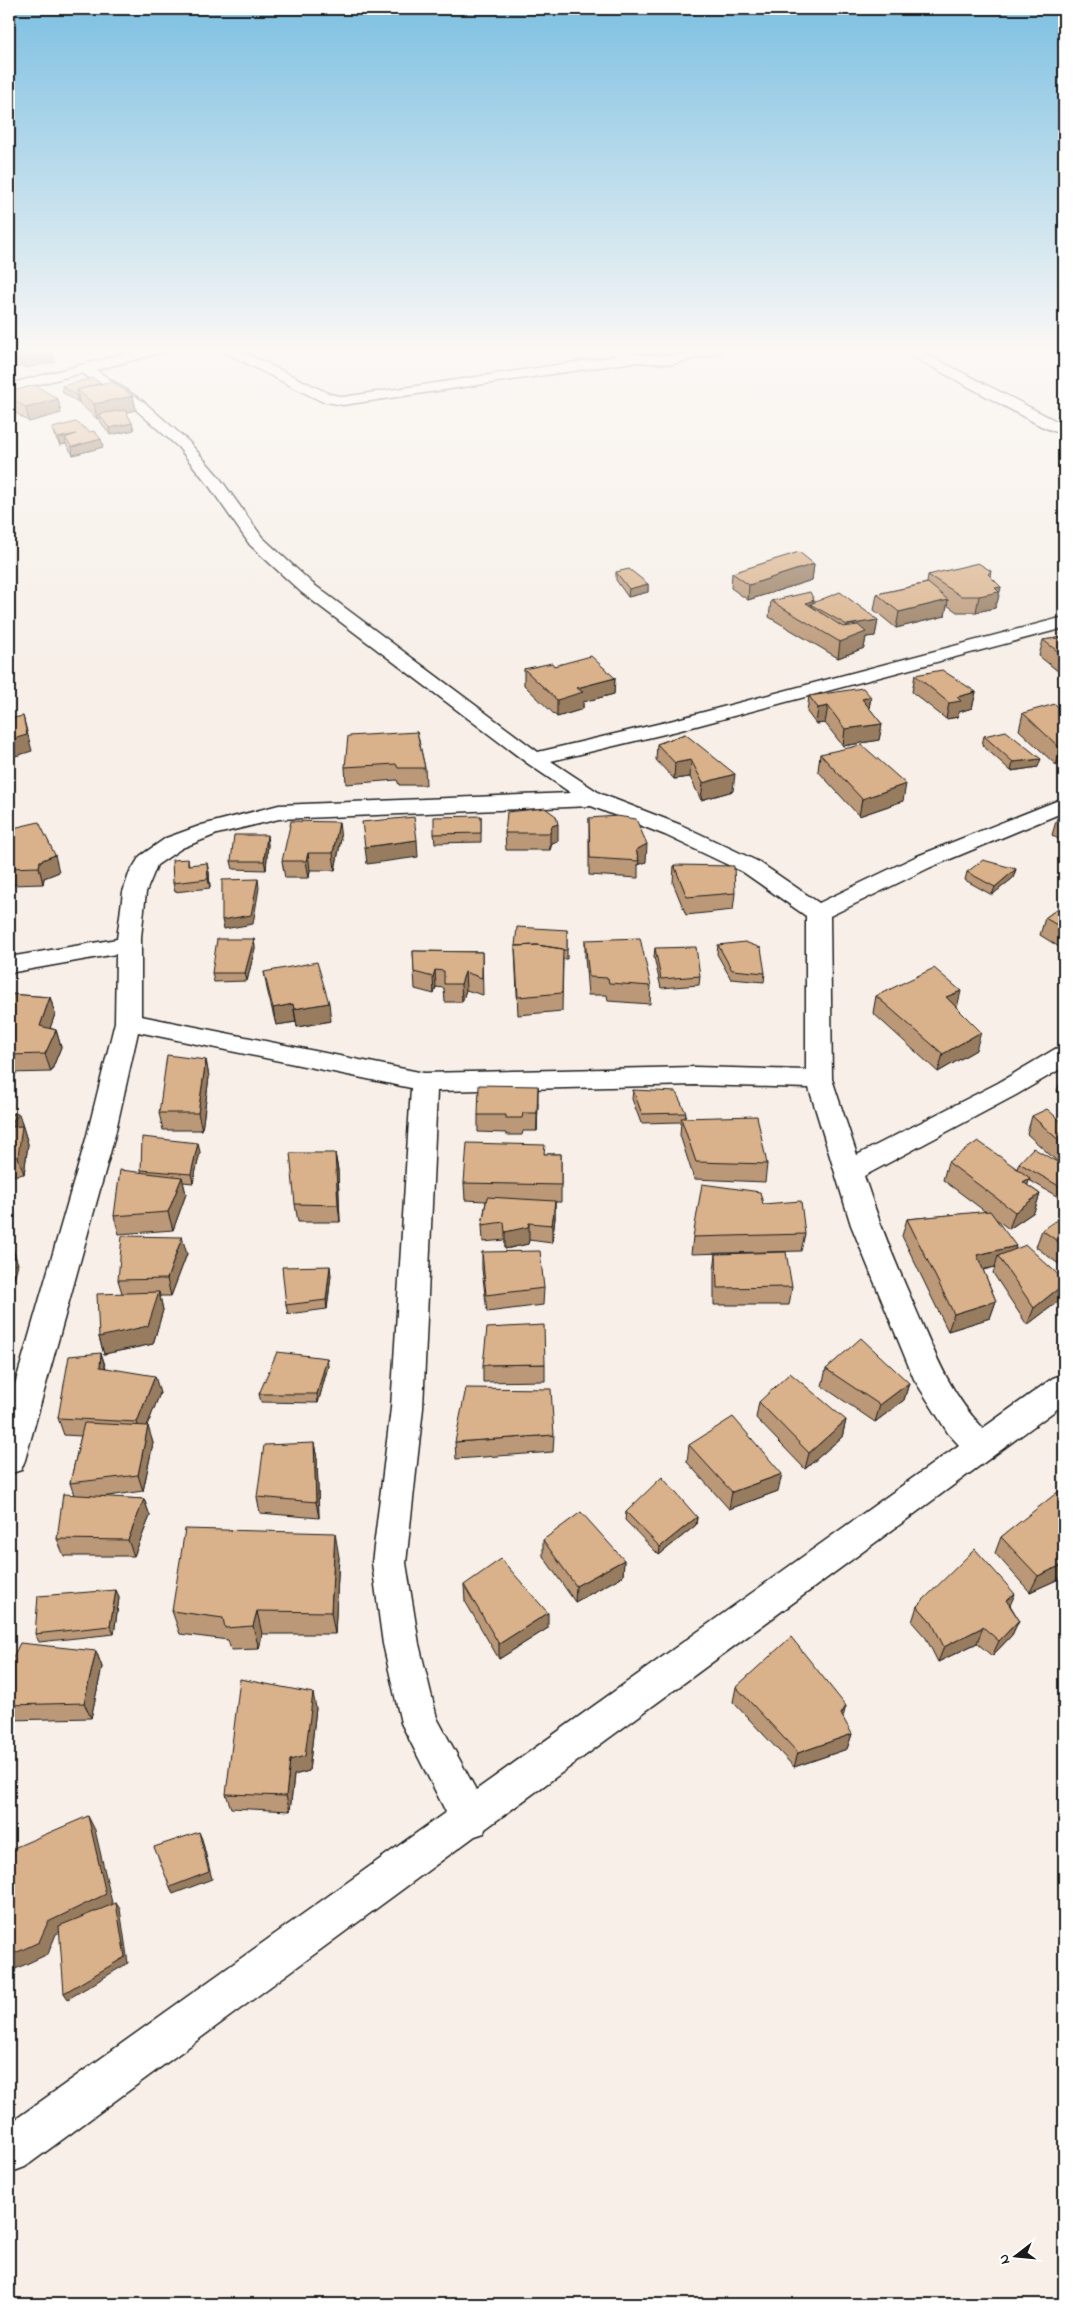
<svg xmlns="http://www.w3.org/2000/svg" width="1073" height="2313" viewBox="0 0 1073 2313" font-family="'Indie Flower',sans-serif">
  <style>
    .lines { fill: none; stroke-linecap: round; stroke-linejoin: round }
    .minor-casing { stroke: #1c1c1c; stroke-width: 3 }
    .minor { fill: #fff; fill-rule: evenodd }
    .wall { fill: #bb9877; stroke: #1c1c1c }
    .shaded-wall { fill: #987c61; stroke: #1c1c1c }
    .building { fill: #d9b18a; stroke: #1c1c1c }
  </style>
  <rect width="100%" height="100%" fill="#f7efe8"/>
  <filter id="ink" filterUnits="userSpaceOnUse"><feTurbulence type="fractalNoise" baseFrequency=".02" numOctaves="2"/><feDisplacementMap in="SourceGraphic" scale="10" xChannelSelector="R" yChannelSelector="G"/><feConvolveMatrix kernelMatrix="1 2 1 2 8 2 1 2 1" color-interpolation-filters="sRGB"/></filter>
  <g filter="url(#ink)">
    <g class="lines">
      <!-- minor casing -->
      <g class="minor-casing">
        <path id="minor" d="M142,349H166L164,352L96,370L144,402L188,441L219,477L262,537L313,584L538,752L666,722L1064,617V628L677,731L551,761L601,794L681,825L759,862L819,903L915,857L1064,798V812L931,867L830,916L832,1079L857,1155L998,1083L1055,1049L1064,1046V1067L1016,1095L864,1176C878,1220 895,1262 914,1305C933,1349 949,1393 983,1428L1053,1378L1064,1374V1404L485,1829L484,1833L475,1836L25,2167L9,2173V2124L446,1812L401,1723L383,1644L372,1563L391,1408L411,1088L138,1032L114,1139L25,1460L21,1470L9,1474V1405L86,1139L115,1022L116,954L9,973V957L117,939L123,892L129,874L140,856L166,838L202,825L279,805L571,793L527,763L301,592L250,545L207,483L178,447L134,408L82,373L9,392V384ZM591,806L665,835L743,872L806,916V1070L695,1067L424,1073L141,1016V937L146,892L157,865L182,848L217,834L279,819ZM695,1085L809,1088L851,1225L914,1379L948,1433L959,1445L476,1790L437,1718L419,1644L406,1563L423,1408L437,1091Z
          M218,349H237L330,394L343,397L617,356L605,349H624L635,354L673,356L698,349H723L721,352L673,364L633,362L343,405L321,401Z
          M899,349H917L1064,425V435L1041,426Z"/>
      </g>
      <!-- minor -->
      <use href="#minor" class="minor"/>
    </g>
    <!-- wall -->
    <path class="wall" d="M9,349H52L55,362L25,368L21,365L22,366L9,369Z
      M101,383L133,396L136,410L126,412L132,423L134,430L110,435L100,421V418L97,419L80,404L79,402H78L63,393L62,386Z
      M9,392L58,399L61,413L29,422L9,408Z
      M52,428L101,439L103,447L73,455L66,444L60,445L54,435Z
      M814,564L812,580L748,600L731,588L732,573Z
      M991,571L990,576L1001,587L997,603H996L995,608L976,612H957L947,605L945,616L896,628L874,610L877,594L927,583L928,575Z
      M616,572L648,584V592L628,597L616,580Z
      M771,601L814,602L878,620L875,636L866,637L864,648L838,658L769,617Z
      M1064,637V676L1039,656L1043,640Z
      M554,666L615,678L614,694L583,702V709L557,717L524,685V669Z
      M915,675L976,692L972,708L959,712L958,717L946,719L912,692Z
      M809,696L871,697L869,708L882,724L879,740L843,746L825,723L816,724L807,712Z
      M1023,713H1064V764L1056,765L1019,730Z
      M417,732L425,768L426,785H399L397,780L346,784L345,767Z
      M685,734L733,791L701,800L690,777L674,779L656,760L657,744Z
      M984,736L1038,767L1011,771L982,745Z
      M820,754L903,801L859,816L818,771Z
      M545,808L558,841L552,843L550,850H506L505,833Z
      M1064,815V843L1052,835L1057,818Z
      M481,816V842L435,843L434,834Z
      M589,818L646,862L638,865V878L589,875Z
      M9,829L59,872L44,878L43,884L12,885L13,896L9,898Z
      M341,839L335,870H310L309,878H285L282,861Z
      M268,844L266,870L233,869L231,861Z
      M188,859L189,865L209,872L210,888L175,892L173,883Z
      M674,865L735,893L733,910L686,915L673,883Z
      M1016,869L1013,878L992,895L965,880L967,872Z
      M1064,904V950L1040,935L1045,918Z
      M567,930V959H563L562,1011L518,1015L515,949Z
      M254,939L255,948L247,981L214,982L212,973Z
      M585,940L651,986L650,1004L608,1001L607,995H588L585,957Z
      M718,945L765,973L764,982L731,979L717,954Z
      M655,948L700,976L699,985L661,988L654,957Z
      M413,951L482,952L483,995L466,990L462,1002H445L444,988L436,987L434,994L415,989Z
      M264,972L331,1021L297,1027L296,1022L276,1025L267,989Z
      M9,994L50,997L55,1014L50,1028L56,1030L61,1047L51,1072L9,1073Z
      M876,996L976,1050L938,1072L873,1013Z
      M206,1060L209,1077L202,1130H163L159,1113Z
      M1064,1073V1097L1057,1091L1063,1074Z
      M633,1090L686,1113L685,1118L767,1164L765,1182L694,1179L680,1135L681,1122L641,1123L632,1099Z
      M538,1103L537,1131H523L522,1135H506V1133L478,1132V1115Z
      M9,1114H19L28,1144L24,1174L10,1176L9,1178Z
      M1032,1116L1064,1124V1194L1060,1198L1029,1180L1027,1185L1040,1194L1034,1212L1009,1229L996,1219L1015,1249L1060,1300L1027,1325L993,1273L995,1267L983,1270L996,1301L990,1318L948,1331L902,1236L907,1219L986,1212L943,1180L948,1162L1017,1169L1019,1163H1059L1027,1134Z
      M200,1152L193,1183L183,1182L186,1194L173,1230L119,1234L114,1216L141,1172V1170Z
      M335,1153L338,1170L340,1222H298L295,1204Z
      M545,1154H561V1202H555V1218L552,1243L529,1240L528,1244L505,1249V1240L483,1242L482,1225L486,1201L465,1200L464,1183Z
      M763,1204L805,1234L801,1251L691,1254L693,1237Z
      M1064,1215V1268L1036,1247L1042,1230Z
      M482,1252L544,1288L543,1305L487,1312L482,1269Z
      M187,1254L171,1296H160L163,1310L153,1344L104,1354L99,1337L122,1293L118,1280Z
      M716,1254L792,1287L789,1305H714V1271Z
      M331,1275L327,1309L288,1314L286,1305Z
      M101,1353L106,1368L160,1393L147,1426L153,1443L143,1491L101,1497L144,1499L150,1516L134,1556H64L57,1539L74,1495L70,1483L81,1436L64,1435L58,1418Z
      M545,1364V1381L483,1382V1365Z
      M328,1366L318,1403L261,1402L259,1394Z
      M826,1369L909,1383L904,1400L875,1422L822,1386Z
      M759,1402L846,1420L842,1437L805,1469L756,1418Z
      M554,1435L553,1452L456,1459L455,1442Z
      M314,1443L317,1459L319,1518L260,1513L257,1497Z
      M689,1445L778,1491L729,1509L687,1462Z
      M1064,1497V1582L1061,1578L1030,1592L995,1553L1001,1537Z
      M626,1512L697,1517L696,1525L659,1555L625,1520Z
      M543,1540L624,1560L623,1576L575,1602L543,1556Z
      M339,1557L335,1634H262L259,1649L231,1650L228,1640L180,1634L172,1611Z
      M464,1585L548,1628L499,1659L465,1601Z
      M116,1590L119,1598L114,1634L39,1642L35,1634Z
      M1010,1605L1019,1620L1012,1635L992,1656L977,1643L938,1662L926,1638L912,1622L917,1606Z
      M96,1651L102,1667L91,1718L9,1720V1665Z
      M736,1687L852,1734L847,1749L794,1767L733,1702Z
      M316,1708L309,1771L294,1775L290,1811L231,1808L226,1794Z"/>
    <!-- shaded-wall -->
    <path class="shaded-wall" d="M45,349H52L55,362L25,368L22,354Z
      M20,359L22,366L9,369V362Z
      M76,395H78L79,402H78Z
      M133,396L136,410L101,418L99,414L100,418L97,419L94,404Z
      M58,399L61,413L29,422L26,408Z
      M132,423L134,430L110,435L109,428Z
      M76,434L65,438L66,444L60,445L58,438Z
      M101,439L103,447L73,455L72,447Z
      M814,564L812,580L748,600L749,585Z
      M648,584V592L628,597L629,589Z
      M1001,587L997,603H996L995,608L976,612L979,596L995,588Z
      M814,600L813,606L810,604L808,617L806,603Z
      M948,600L945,616L896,628L899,612Z
      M878,620L875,636L866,637L864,648L838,658L840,642L844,640L847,625Z
      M615,678L614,694L583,702V709L557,717V700L577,688Z
      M976,692L972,708L959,712L958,717L946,719L949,703L957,697Z
      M871,697L868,714L862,699Z
      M828,706L825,723L816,724L818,708Z
      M23,716L32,751L9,758V740Z
      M882,724L879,740L843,746L845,729Z
      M1064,748V764L1056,765L1061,749Z
      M1041,759L1038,767L1011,771L1013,762Z
      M691,760L690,777L674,779L675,763Z
      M735,774L733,791L701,800L703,783Z
      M906,784L903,801L859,816L862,799Z
      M339,822L341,839L335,870L333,853Z
      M558,824V841L552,843L550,850V833L552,826Z
      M267,835L268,844L266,870L264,861Z
      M417,840L418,857L367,864L365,847Z
      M647,844L646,862L638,865L639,861L636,850Z
      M308,853L310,870L309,878L306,861Z
      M55,855L59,872L44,878L43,884L39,867L40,861Z
      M207,863L209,872L210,888L208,879Z
      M1016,869L1013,878L992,895L995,887Z
      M9,873L12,885L13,896L9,898Z
      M258,879L259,888L253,924L224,929L222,920Z
      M254,939L255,948L247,981L245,973Z
      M435,970L436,987L434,994L433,977Z
      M465,972L466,990L462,1002L461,984Z
      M961,991L957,1008L946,997Z
      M50,997L55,1014L45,1043L40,1026Z
      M329,1003L331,1021L297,1027L294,1009Z
      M293,1004L296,1022L276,1025L273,1008Z
      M56,1030L61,1047L51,1072L45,1054Z
      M981,1032L976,1050L938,1072L943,1054Z
      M206,1060L209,1077L202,1130L198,1113Z
      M538,1086V1103L537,1131V1113Z
      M19,1114L28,1144L24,1174L18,1157L9,1135V1125Z
      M198,1143L200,1152L193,1183L191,1174Z
      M335,1153L338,1170L340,1222L338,1205Z
      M182,1177L186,1194L173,1230L168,1212Z
      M1030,1178L1024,1196L1023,1182Z
      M1064,1188V1194L1060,1198L1064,1189Z
      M1040,1194L1034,1212L1009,1229L1015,1212Z
      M555,1201V1218L552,1243V1225Z
      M529,1223V1240L528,1244L505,1249V1232Z
      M182,1237L187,1254L171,1296L167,1279Z
      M12,1246L18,1264L9,1298V1258Z
      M1016,1246L1011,1263L998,1256L995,1267L972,1272L977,1255Z
      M330,1266L331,1275L327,1309L326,1300Z
      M1064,1284V1290L1060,1300L1027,1325L1034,1308Z
      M159,1292L163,1310L153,1344L104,1354L99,1337Z
      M996,1301L990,1318L948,1331L954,1314Z
      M101,1353L106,1370L100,1367Z
      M327,1358L328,1366L318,1403L317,1394Z
      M155,1376L160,1393L142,1439L137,1422Z
      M909,1383L904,1400L875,1422L880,1405Z
      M846,1420L842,1437L805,1469L809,1453Z
      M148,1426L153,1443L143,1491L138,1475Z
      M314,1443L317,1459L319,1518L316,1502Z
      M782,1474L778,1491L729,1509L732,1492Z
      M144,1499L150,1516L134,1556L128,1540Z
      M697,1517L696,1525L659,1555L660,1547Z
      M335,1533L339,1557L335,1634L331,1612Z
      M624,1560L623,1576L575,1602L576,1586Z
      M1064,1564V1571L1061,1578L1030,1592L1038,1576Z
      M116,1590L119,1598L114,1634L110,1626Z
      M1015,1594L1008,1610L1006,1600Z
      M257,1611L262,1634L259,1649L253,1626Z
      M548,1613V1628L499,1659V1644Z
      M1019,1620L1012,1635L992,1656L999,1641Z
      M983,1627L977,1643L938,1662L944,1647Z
      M96,1651L102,1667L91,1718L84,1703Z
      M313,1693L316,1708L309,1771L294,1775L290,1811L286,1796L290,1760Z
      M846,1706L842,1721L841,1714Z
      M852,1734L847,1749L794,1767L798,1753Z
      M88,1816L95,1830L113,1907L56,1934L48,1954L9,1972V1956Z
      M199,1832L202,1839L212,1879L173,1894L170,1887Z
      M116,1903L120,1909L128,1963L68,1999L64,1993Z"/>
    <!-- building -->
    <path class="building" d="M15,349H45L22,354Z
      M9,352L20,359L9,362Z
      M93,378L101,383L77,390L78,395H76L62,386Z
      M111,381L133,396L94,404L77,390Z
      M35,385L58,399L26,408L9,396V392Z
      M125,410L132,423L109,428L99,414Z
      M76,422L90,432L94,431L101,439L72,447L65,438L76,434L58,438L52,428Z
      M799,552L814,564L749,585L732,573Z
      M978,563L991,571L988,574L1001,587L995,588L999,592L979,596H961L928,575Z
      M629,569L648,584L629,589L616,572Z
      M928,583L948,600L899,612L877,594Z
      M810,592L814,600L806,603L843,627L858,625L866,632L840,642L771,601Z
      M840,592L878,620L847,625L810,604Z
      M1064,637V656L1043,640Z
      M591,656L615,678L577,688L583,692L557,700L524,669L552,663L554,666Z
      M942,670L976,692L957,697L961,701L949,703L915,675Z
      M863,688L871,697L862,699L882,724L845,729L828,706L818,708L809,696Z
      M1055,704L1064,713V748L1061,749L1023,713Z
      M23,716L27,735L9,740V719Z
      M1006,731L1041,759L1013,762L984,736Z
      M417,732L425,768H398L396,764L345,767L348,736Z
      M685,734L735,774L703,783L691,760L675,763L657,744Z
      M862,745L906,784L862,799L820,754Z
      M545,808L556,816L558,824L552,826L550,833H505L507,812Z
      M1064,815V823L1057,818Z
      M481,816V833L434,834V817Z
      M617,816L636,819L647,844L636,850L639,861L590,858L589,818Z
      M414,817L417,840L365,847L362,822Z
      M291,821L339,822L333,853H308L306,861H282Z
      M39,822L55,855L40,861L39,867L9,868V829Z
      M234,835H267L264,861H231Z
      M188,859V865L207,863L208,879L173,883L172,860Z
      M983,860L1016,869L995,887L967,872Z
      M674,865L734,866L735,893L687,897Z
      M258,879L251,915L222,920V880Z
      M1064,904V929L1045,918Z
      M517,927L567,930V950H563V949L537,945L515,946Z
      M640,938L651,986L609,983L608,978L589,977L585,940Z
      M217,939H254L245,973H212Z
      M745,942L761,948L765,973L732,970L718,945Z
      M537,945L563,949L562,993L518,997L515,946Z
      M696,947L700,976L661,979L655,948Z
      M413,951L482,952V978L465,972L461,984H444V971L435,970L433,977L414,972Z
      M317,962L329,1003L294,1009L293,1004L273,1008L264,972Z
      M934,968L961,991L946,997L981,1032L943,1054L876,996Z
      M9,994L50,997L40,1026L56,1030L45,1054L9,1055Z
      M167,1055L206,1060L198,1113H159Z
      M479,1085L538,1086L537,1113H523L522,1118H506V1115H478Z
      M633,1090L676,1092L686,1113L642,1114Z
      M1047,1109L1064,1124V1145L1032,1116Z
      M9,1114H19L9,1125Z
      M757,1116L767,1164L696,1162L681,1118Z
      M22,1126L18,1157L9,1158V1127Z
      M142,1137L198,1143L191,1174L141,1170Z
      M978,1141L1030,1178L1023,1182L1040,1194L1015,1212L948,1162Z
      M467,1143L545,1145L544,1154H561V1185L464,1183Z
      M1033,1148L1064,1166V1189L1019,1163Z
      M290,1153H335L338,1205L295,1204Z
      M120,1170L182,1177L168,1212L114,1216Z
      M702,1184L760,1192L763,1204L801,1201L805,1234L693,1237Z
      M487,1197L555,1201L552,1225L529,1223L528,1227L505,1232L504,1222L482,1225Z
      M990,1211L1016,1246L977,1255L996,1301L954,1314L907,1219Z
      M1064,1215V1246L1042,1230Z
      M122,1236L182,1237L167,1279L118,1280Z
      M9,1240L12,1246L9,1258Z
      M1026,1245L1064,1280V1284L1034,1308L998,1256Z
      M540,1251L544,1288L486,1295L482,1252Z
      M786,1252L792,1287L717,1288L716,1254Z
      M330,1266L326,1300L286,1305L282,1267Z
      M159,1292L148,1326L99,1337L97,1294Z
      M544,1325L545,1364L483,1365L487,1328Z
      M861,1338L909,1383L880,1405L826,1369Z
      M277,1352L327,1358L317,1394H259Z
      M101,1353L100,1367L155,1376L137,1422L58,1418L69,1356Z
      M790,1373L846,1420L809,1453L759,1402Z
      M466,1388L551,1389L554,1435L455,1442Z
      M733,1417L782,1474L732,1492L689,1445Z
      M84,1423L148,1426L138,1475L70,1483Z
      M314,1443L316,1502L257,1497L264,1445Z
      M662,1477L697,1517L660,1547L626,1512Z
      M1059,1491L1064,1497V1564L1038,1576L1001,1537Z
      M63,1494L144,1499L128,1540L57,1539Z
      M581,1512L624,1560L576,1586L543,1540Z
      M185,1529L335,1533L331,1612L257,1611L253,1626L225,1628L223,1618L172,1611Z
      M975,1549L1015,1594L1006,1600L1019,1620L999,1641L983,1627L944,1647L932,1623L917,1606Z
      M501,1559L548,1613L499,1644L464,1585Z
      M116,1590L110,1626L35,1634L38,1596Z
      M791,1637L846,1706L841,1714L852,1734L798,1753L736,1687Z
      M20,1643L96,1651L84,1703L9,1705V1665Z
      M240,1679L313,1693L305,1756L290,1760L286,1796L226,1794Z
      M88,1816L106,1894L48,1922L39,1942L9,1956V1850Z
      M199,1832L209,1872L170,1887L154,1847Z
      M116,1903L125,1957L64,1993L59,1926Z"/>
  </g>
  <!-- sky -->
  <linearGradient id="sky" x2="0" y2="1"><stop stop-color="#7ec0e2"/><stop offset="0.52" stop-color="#fbf8f5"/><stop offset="1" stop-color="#fbf8f5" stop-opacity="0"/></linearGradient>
  <rect width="1073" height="673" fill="url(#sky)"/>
  <!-- margin -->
  <rect width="1073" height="2313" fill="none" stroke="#fff" stroke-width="30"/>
  <rect x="15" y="15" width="1043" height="2283" fill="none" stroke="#1c1c1c" stroke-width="2" filter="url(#ink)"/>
  <!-- north arrow -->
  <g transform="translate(1016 2256) rotate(254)" stroke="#ffffff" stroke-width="4" paint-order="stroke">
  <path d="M0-4L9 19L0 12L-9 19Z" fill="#1c1c1c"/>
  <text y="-8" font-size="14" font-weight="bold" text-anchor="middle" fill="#1c1c1c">N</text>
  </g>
</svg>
